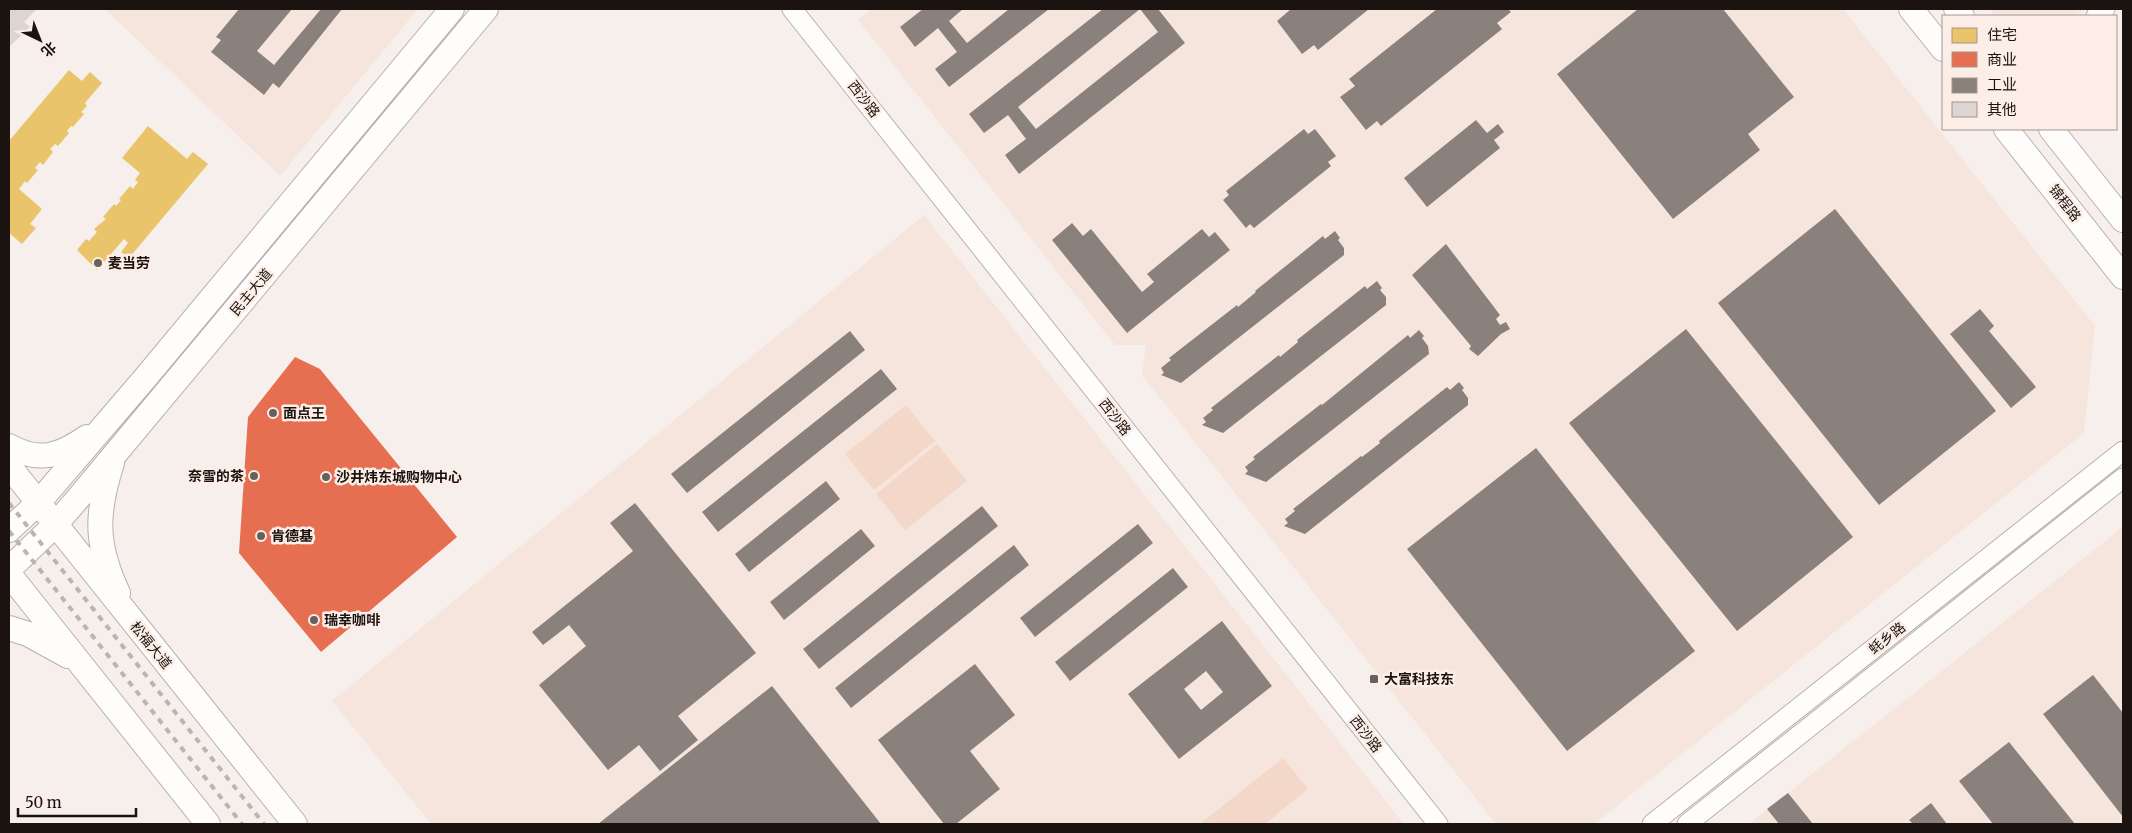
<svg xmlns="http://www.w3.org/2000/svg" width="2132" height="833" viewBox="0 0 2132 833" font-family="Merriweather,'Noto Sans SC',serif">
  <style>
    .built { fill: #f6e5dd }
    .green { fill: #f3d8ca }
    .homes { fill: #e9c46a }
    .shops { fill: #e76f51 }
    .industry { fill: #8a817c; fill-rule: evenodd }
    .building { fill: #ddd5d1 }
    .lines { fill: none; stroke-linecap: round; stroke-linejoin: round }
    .minor-casing { stroke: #b8b0ad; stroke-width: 21 }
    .major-casing { stroke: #b8b0ad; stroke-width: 26 }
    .minor { stroke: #fefdfc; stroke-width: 19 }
    .major { stroke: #fefdfc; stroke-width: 24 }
    .rail { stroke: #b8b6b5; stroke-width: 4; stroke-dasharray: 6 6; stroke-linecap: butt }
    .poi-dot { fill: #68605c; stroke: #fceee7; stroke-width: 2 }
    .labels { text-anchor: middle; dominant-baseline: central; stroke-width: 5; stroke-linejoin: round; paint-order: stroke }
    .street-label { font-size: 14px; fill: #1b130f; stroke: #fceee7 }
    .poi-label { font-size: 14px; font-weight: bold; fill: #1b130f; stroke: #fceee7; text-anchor: start }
  </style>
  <rect width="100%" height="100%" fill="#f7efec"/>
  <!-- built -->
  <path class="built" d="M105,9H418L280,176Z
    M872,9H1843L2095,326L2084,433L1594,824H1496L1142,375L1146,345H1115L858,20Z
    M1989,9H2084L2074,16H1995Z
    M924,215L1404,824H431L332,701Z
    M2123,527V824H1749Z"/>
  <!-- green -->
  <path class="green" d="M906,405L935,441L874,490L845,454Z
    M937,444L967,481L905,530L876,494Z
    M1283,758L1308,789L1265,824H1200Z"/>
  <!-- homes -->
  <path class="homes" d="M69,70L82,81L90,72L102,83L85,103L87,106L81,112L84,114L73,127L71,126L67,131L69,133L58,146L55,144L50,149L53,152L43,165L40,162L35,168L38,170L27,183L25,181L19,189L42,209L30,224L36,228L22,244L9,233V141Z
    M148,126L187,159L193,152L208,164L129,258L121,252L128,243L124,239L97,270L77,250L86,239L89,241L97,232L94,229L106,219L103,217L114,204L116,206L121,200L119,199L130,186L133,189L138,182L135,180L140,173L122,158Z"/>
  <!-- shops -->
  <path class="shops" d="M295,357L320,369L457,537L321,652L239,553L248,417Z"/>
  <!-- industry -->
  <path class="industry" d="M239,9H292L257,51L274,65L321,9H342L279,88L273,83L264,95L211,52L221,40L216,37Z
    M923,9H963L949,21L967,43L1009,9H1049L949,87L935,69L957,52L938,28L915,47L900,27Z
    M1103,9H1158L1185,43L1019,174L1005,155L1026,139L1008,115L984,133L969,114ZM1140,9L1158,32L1036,129L1018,107Z
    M1291,9H1369L1318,50L1314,45L1302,54L1277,21Z
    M1437,9H1508L1511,12L1497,23L1502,29L1381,126L1377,121L1366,130L1340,97L1355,86L1349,79Z
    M1638,9H1723L1794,97L1748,134L1760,150L1673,219L1557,74Z
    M1476,120L1487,133L1498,124L1504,132L1494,140L1500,148L1427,207L1404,178Z
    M1304,129L1308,134L1315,129L1336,156L1328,162L1331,166L1254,228L1250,224L1246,228L1223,200L1229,195L1226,191Z
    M1835,209L1996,411L1879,505L1718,303Z
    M1072,223L1083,236L1091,229L1142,292L1154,282L1147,274L1202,229L1209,237L1215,232L1230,250L1127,333L1052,240Z
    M1335,231L1340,238L1338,240L1344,248V255L1181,383L1161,375L1164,373L1161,368L1171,360L1169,358L1237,305L1238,307L1256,292L1255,291L1323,236L1325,239Z
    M1446,244L1500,315L1496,319L1500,325L1506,322L1510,329L1501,334L1478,356L1469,349L1471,346L1412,275Z
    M1377,281L1382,288L1380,290L1386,297V305L1223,433L1202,425L1206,422L1203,418L1213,410L1211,408L1279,355L1280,357L1298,342L1297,340L1365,286L1367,289Z
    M1980,309L1994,326L1989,331L2036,387L2011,408L1950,334Z
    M1686,329L1853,537L1737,631L1569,423Z
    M1419,330L1424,336L1422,338L1428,346L1429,354L1266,482L1245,474L1248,471L1245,467L1255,459L1253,457L1321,404L1322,405L1408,335L1410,338Z
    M850,331L865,350L687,493L671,474Z
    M881,369L897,389L718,532L702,512Z
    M1459,382L1464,388L1462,390L1468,398V405L1305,534L1284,526L1288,523L1285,519L1295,511L1293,509L1361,456L1362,457L1380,443L1379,441L1447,387L1450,390Z
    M1536,448L1695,651L1567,751L1407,549Z
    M826,481L840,499L749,572L735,554Z
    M635,503L756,653L678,716L698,740L660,771L639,745L608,770L539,685L586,646L569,625L543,645L532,632L633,551L610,523Z
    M982,506L998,526L819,669L803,649Z
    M1138,524L1153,543L1035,637L1020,618Z
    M861,529L875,546L784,620L770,602Z
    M1014,545L1029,565L851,708L835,688Z
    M1173,568L1188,587L1070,681L1055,662Z
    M1222,621L1272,686L1179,759L1128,694ZM1206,671L1223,692L1201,710L1184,689Z
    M975,664L1015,715L970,751L1000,789L956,824H944L878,740Z
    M2093,675L2123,713V817L2043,714Z
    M772,686L881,824H598Z
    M2009,742L2075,824H1993L1959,781Z
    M1788,793L1813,824H1779L1767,809Z
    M1931,803L1947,824H1913L1909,820Z"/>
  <!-- building -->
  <path class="building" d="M9,9H37L24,22L30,27L9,47Z"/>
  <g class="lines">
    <!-- minor casing -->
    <g class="minor-casing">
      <path id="minor" d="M792,9L1438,824
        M2096,16L2105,9
        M1652,824L2123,451
        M1687,824L2123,478"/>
    </g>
    <!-- major casing -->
    <g class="major-casing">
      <path id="major" d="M1911,9L1943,49
        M1956,9L1962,16
        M2006,129L2123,277
        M2051,129L2123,220
        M9,446C39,463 60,456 87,437
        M112,463C96,513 95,544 118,593
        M9,466L295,824
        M9,530L38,503L146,377L452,9
        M9,569L55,525L75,502L486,9
        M9,574L208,824
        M9,628L28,634L68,656"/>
    </g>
    <!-- minor -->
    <use href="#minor" class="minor"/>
    <!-- major -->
    <use href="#major" class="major"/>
    <!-- rail -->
    <path class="rail" d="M9,503L264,824
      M9,531L242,824"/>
  </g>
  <!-- markers -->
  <g class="poi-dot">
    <circle cx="98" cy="263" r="5"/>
    <circle cx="273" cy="413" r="5"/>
    <circle cx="254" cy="476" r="5"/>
    <circle cx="326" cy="477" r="5"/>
    <circle cx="261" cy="536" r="5"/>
    <circle cx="314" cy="620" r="5"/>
    <rect x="1369" y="674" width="10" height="10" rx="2.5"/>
  </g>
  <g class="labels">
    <!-- street labels -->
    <g class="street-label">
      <text transform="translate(864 99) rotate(52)">西沙路</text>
      <text transform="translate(2065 203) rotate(52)">锦程路</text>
      <text transform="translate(251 292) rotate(-50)">民主大道</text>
      <text transform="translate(1115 417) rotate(52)">西沙路</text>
      <text transform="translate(1887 638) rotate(-38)">蚝乡路</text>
      <text transform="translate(151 645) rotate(51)">松福大道</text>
      <text transform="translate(1366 734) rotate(52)">西沙路</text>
    </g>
    <!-- poi labels -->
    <g class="poi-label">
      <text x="108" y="263">麦当劳</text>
      <text x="283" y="413">面点王</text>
      <text x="244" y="476" text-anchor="end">奈雪的茶</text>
      <text x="336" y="477">沙井炜东城购物中心</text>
      <text x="271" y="536">肯德基</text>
      <text x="324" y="620">瑞幸咖啡</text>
      <text x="1384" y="679">大富科技东</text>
    </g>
  </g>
  <!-- border -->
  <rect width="2132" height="833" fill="none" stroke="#1b130f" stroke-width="20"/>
  <!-- legend -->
  <rect x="1942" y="15" width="175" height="115" fill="#fceee7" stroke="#a29691"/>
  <rect x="1952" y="28" width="25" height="15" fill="#e9c46a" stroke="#a29691"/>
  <text x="1987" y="40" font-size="15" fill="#1b130f">住宅</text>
  <rect x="1952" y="52" width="25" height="15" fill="#e76f51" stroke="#a29691"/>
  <text x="1987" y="65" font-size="15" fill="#1b130f">商业</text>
  <rect x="1952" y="78" width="25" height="15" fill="#8a817c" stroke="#a29691"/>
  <text x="1987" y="90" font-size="15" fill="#1b130f">工业</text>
  <rect x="1952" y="102" width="25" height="15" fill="#ddd5d1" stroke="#a29691"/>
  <text x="1987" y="115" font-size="15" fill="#1b130f">其他</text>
  <!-- north arrow -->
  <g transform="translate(40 40) rotate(137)" stroke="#fceee7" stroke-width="4" paint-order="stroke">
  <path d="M0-4L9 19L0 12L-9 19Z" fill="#1b130f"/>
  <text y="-8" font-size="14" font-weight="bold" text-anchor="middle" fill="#1b130f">北</text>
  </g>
  <!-- scale -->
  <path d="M18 808v8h118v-8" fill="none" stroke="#1b130f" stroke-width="2.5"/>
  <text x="25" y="808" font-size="15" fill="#1b130f" stroke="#fceee7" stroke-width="4" paint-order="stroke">50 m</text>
</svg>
